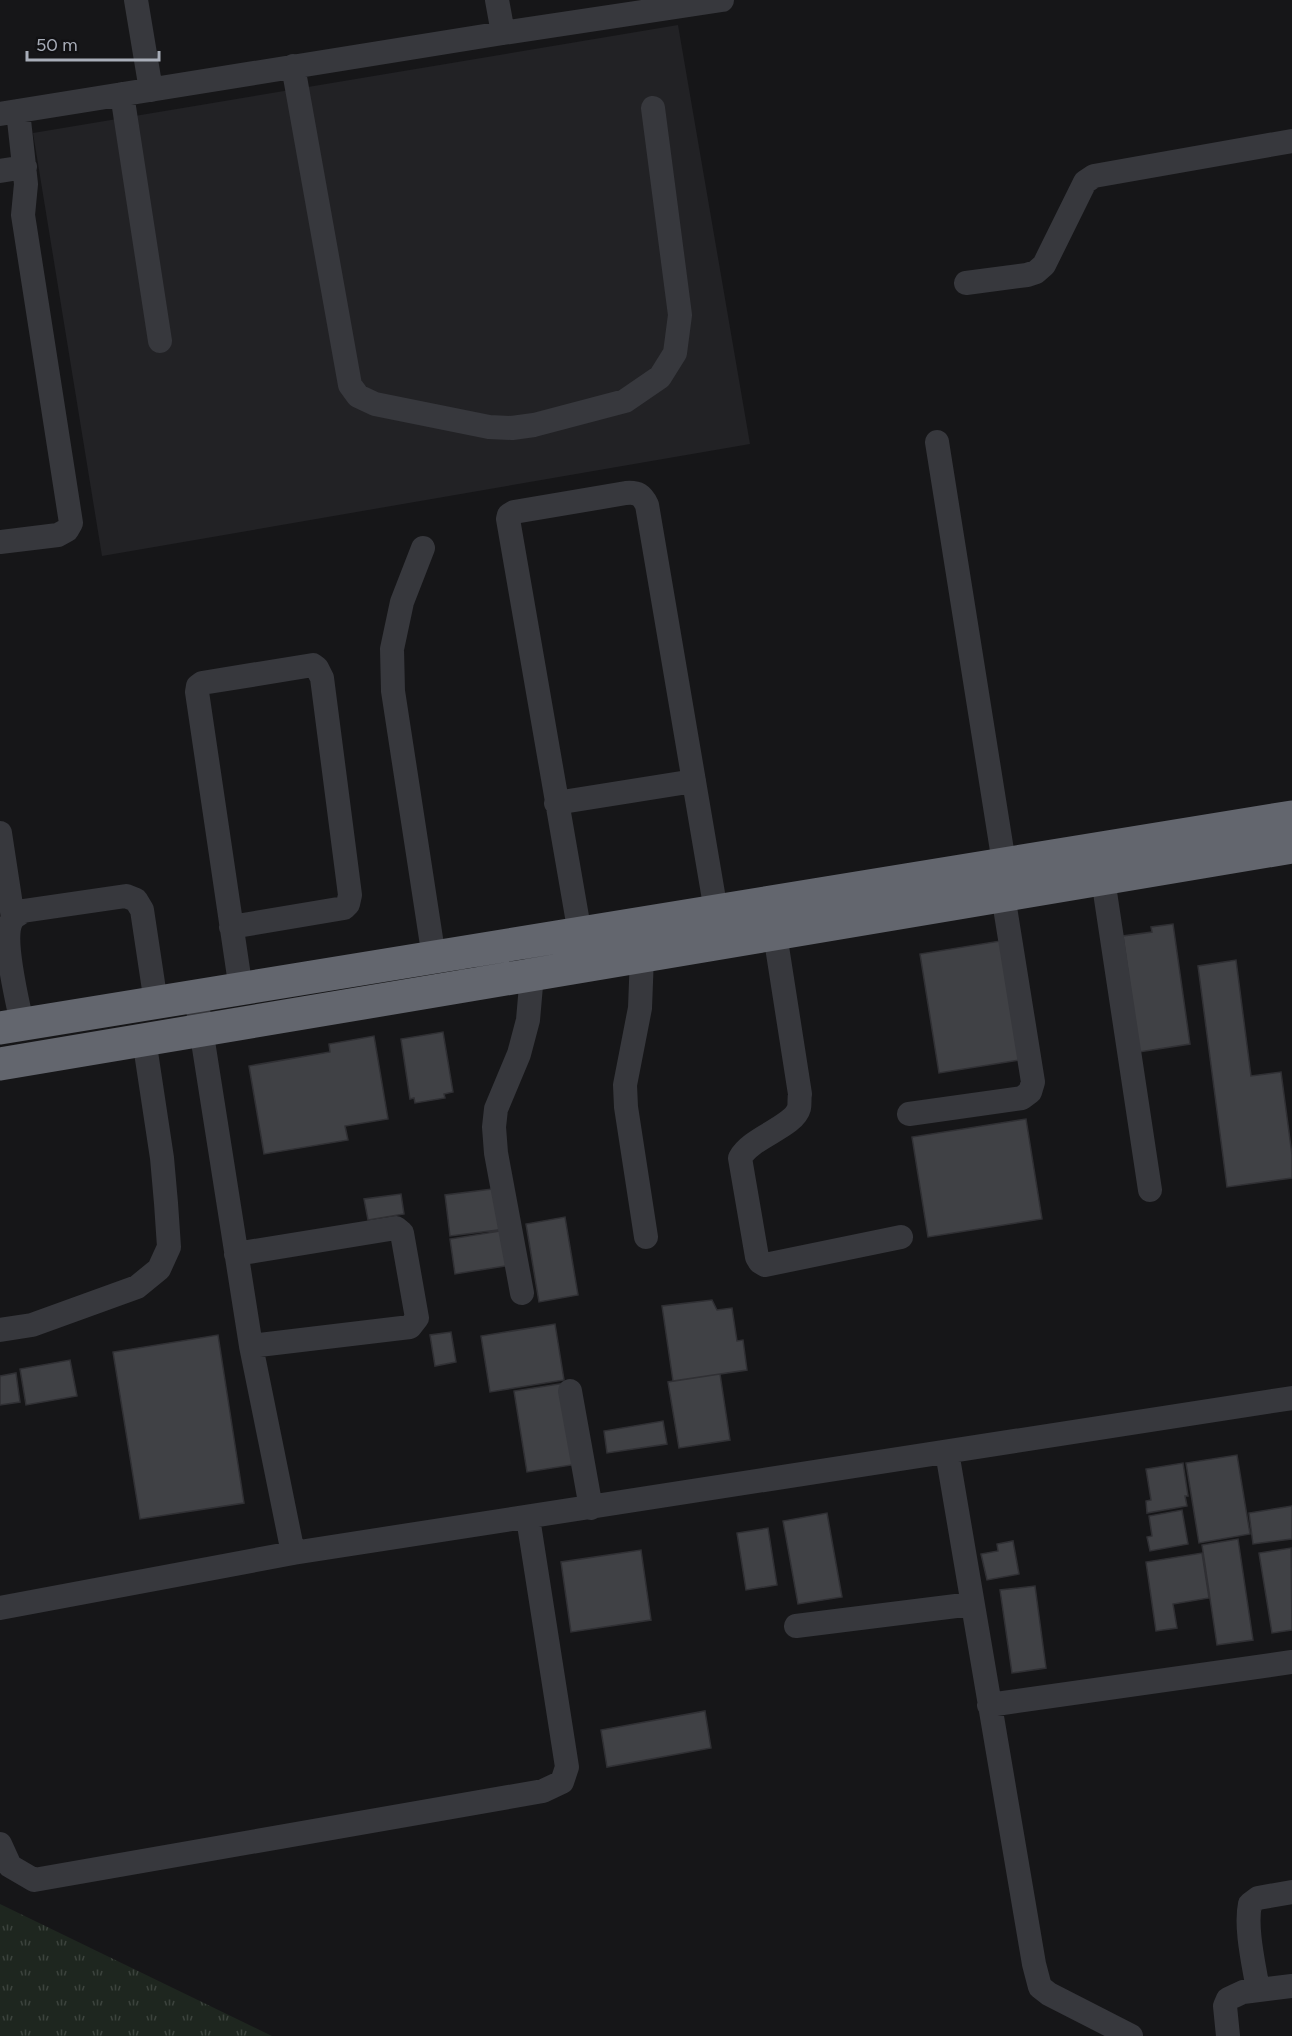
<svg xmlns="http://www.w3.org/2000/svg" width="1292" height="2036" viewBox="0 0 1292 2036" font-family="Figtree,sans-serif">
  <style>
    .built { fill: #222225 }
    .grass { fill: url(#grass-tufts) }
    .building { fill: #404145; stroke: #303034; stroke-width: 1.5 }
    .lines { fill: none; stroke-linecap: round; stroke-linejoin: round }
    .minor { stroke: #37383d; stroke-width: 24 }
    .highway { stroke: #63666e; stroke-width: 33 }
  </style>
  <defs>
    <pattern id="grass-tufts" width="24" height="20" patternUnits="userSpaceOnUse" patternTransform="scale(1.5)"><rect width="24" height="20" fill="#1e261f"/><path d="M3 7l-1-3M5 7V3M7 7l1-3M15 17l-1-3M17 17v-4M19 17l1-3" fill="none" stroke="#3c433d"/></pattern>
  </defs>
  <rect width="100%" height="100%" fill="#161618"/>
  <!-- built -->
  <path class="built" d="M678,25L750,444L102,556L33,133Z"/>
  <!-- grass -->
  <path class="grass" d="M0,1904L272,2036H0Z"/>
  <!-- building -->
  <path class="building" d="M1173,924L1190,1044L1139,1052L1123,936L1152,932L1151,927Z
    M1000,941L1019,1060L939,1073L920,954Z
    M1236,960L1251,1076L1281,1072L1292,1155V1178L1227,1187L1198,966Z
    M443,1032L453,1092L444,1094L445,1098L415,1103L414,1098L410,1099L401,1039Z
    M374,1036L388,1119L345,1126L348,1140L264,1154L249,1066L330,1052L329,1044Z
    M1026,1119L1042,1219L928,1237L912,1137Z
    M500,1188L506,1229L450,1236L445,1195Z
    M401,1194L404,1214L368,1220L364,1199Z
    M565,1217L578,1295L539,1302L526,1224Z
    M506,1230L511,1265L455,1274L450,1239Z
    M712,1300L717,1310L732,1308L737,1341L743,1340L747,1370L673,1381L662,1306Z
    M555,1324L564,1380L490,1392L481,1336Z
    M451,1332L456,1362L435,1366L430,1335Z
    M218,1335L244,1503L140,1519L113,1352Z
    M70,1360L77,1396L26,1405L20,1369Z
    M16,1373L20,1402L0,1405V1376Z
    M720,1374L730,1440L679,1448L668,1382Z
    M565,1383L578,1464L527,1472L514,1391Z
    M663,1421L667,1444L607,1453L604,1431Z
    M1237,1455L1250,1534L1199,1543L1186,1463Z
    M1183,1463L1188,1496H1185L1187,1506L1147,1513L1146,1501L1151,1500L1146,1469Z
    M1292,1506V1539L1253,1544L1249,1513Z
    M1182,1510L1188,1544L1150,1551L1147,1537L1152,1536L1149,1516Z
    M827,1513L842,1597L798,1604L783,1521Z
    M768,1528L777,1585L746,1590L737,1533Z
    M1238,1539L1253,1640L1217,1645L1202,1545Z
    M1013,1541L1019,1574L987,1580L981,1554L998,1551L997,1544Z
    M1291,1548L1292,1630L1272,1633L1259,1553Z
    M641,1550L651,1620L571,1632L561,1562Z
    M1202,1553L1209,1598L1173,1604L1177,1628L1156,1631L1146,1562Z
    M1035,1586L1046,1668L1012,1673L1000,1590Z
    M705,1711L711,1748L607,1767L601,1730Z"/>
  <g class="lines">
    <!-- minor -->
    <path class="minor" d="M136,0L151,90
      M497,0L503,33
      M293,66L350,385L358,396L375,404L489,427L512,428L534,425L625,401L660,377L675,353L680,315L653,108
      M122,94L160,341
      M0,114L503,33L722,0
      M0,171L25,167
      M966,283L1027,275L1036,272L1044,265L1085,182L1094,176L1292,141
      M937,442L1004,863
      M0,542L58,535L67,530L71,523L23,215L26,184L18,111
      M423,548L402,602L392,649L393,691L434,958
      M556,803L694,781
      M0,833L13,918
      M1103,879L1150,1190
      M231,927L344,908L348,904L350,895L322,678L317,668L313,665L202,683L198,686L197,692L241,990
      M580,934L508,519L509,515L514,512L626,493C638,492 642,495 647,505L716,911
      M775,934L800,1094C799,1098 800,1104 799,1108C794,1127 751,1137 740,1158L757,1257L760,1262L765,1265L901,1237
      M642,956L640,1008L625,1085L626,1107L646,1237
      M196,997L251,1346L293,1553
      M22,1024C18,1002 1,938 12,920C14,916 20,914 23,911L126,896L136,900L142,910L156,1003
      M909,1114L1022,1098L1030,1092L1033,1082L1003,895
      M236,1254L396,1228L402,1233L417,1318L410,1327L251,1346
      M522,1293L496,1153L494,1127L496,1109L519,1054L528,1020L532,974
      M0,1330L32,1325L137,1287L159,1269L169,1247L166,1203L162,1158L144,1039
      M570,1391L591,1508
      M947,1452L1034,1964L1040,1987L1049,1994L1131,2036
      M0,1608L293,1553L1292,1398
      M796,1626L972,1604
      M989,1705L1292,1662
      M0,1844L10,1866L34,1880L543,1791L562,1782L567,1767L528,1518
      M1258,1990C1254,1965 1245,1928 1250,1904L1258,1898L1292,1892
      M1228,2036L1225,2006L1228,1999L1243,1992L1292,1986"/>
    <!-- highway -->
    <path class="highway" d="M0,1028L1292,817
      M0,1064L1292,847"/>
  </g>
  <!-- scale -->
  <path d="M27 51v9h132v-9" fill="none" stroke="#a8adb8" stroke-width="3"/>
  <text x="36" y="51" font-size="18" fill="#a8adb8" stroke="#111113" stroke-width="4.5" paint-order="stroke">50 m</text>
</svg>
